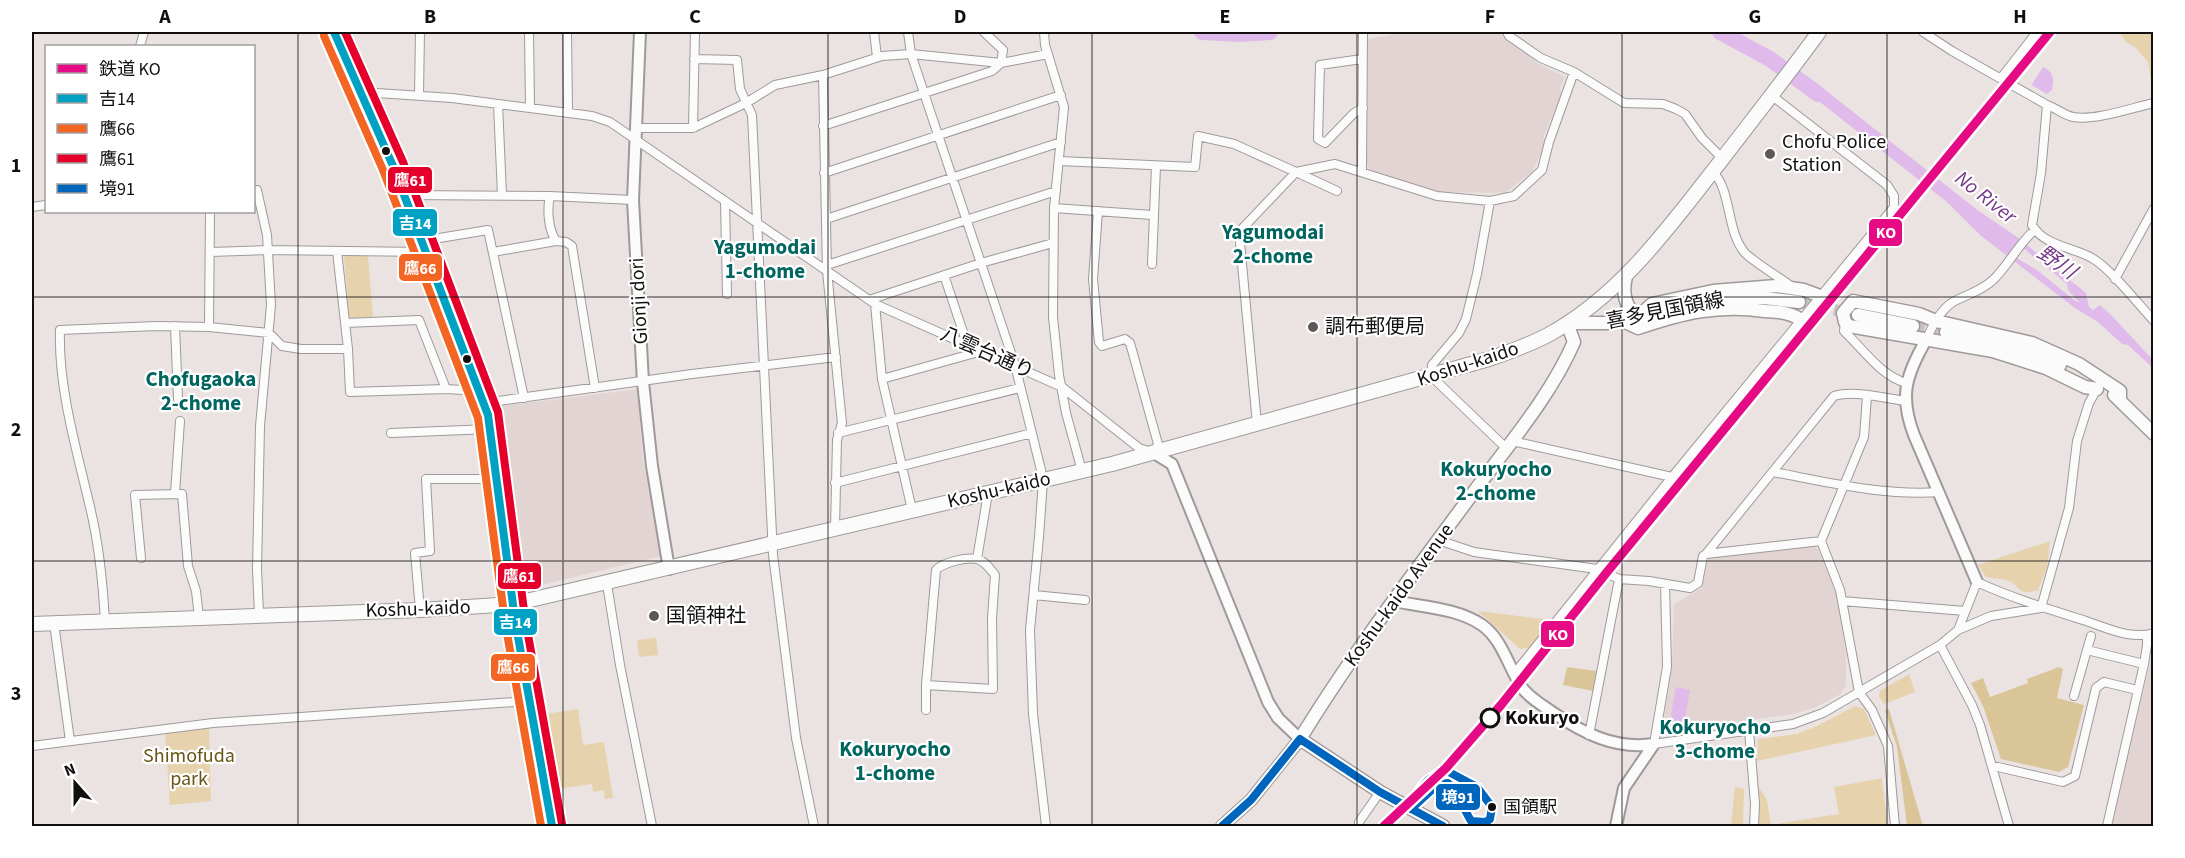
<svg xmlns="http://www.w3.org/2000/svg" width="2185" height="858" viewBox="0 0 2185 858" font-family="'Source Sans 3','Noto Sans JP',sans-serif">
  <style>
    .built { fill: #e2d4d2 }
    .green { fill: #e6d2ac }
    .forest { fill: #dac598 }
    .water { fill: #dfbaea; fill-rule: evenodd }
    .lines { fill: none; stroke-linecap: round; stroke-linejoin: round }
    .river { stroke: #dfbaea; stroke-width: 16 }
    .primary-tunnel { stroke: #cac3c2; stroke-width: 12; stroke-dasharray: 12 6; stroke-linecap: butt }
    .street-casing { stroke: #9f9a99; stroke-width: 10 }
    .secondary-casing { stroke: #9f9a99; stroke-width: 14 }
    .primary-casing { stroke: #9f9a99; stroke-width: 15 }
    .highway-casing { stroke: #9f9a99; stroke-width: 16 }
    .street { stroke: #fcfbfb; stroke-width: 8 }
    .secondary { stroke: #fcfbfb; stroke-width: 10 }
    .primary { stroke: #fcfbfb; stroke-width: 12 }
    .highway { stroke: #fcfbfb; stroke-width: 14 }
    .bus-1-casing { stroke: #fff; stroke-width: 12 }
    .bus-2-casing { stroke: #fff; stroke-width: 12 }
    .bus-3-casing { stroke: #fff; stroke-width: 12 }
    .bus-4-casing { stroke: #fff; stroke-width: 12 }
    .bus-1 { stroke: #01a1c4; stroke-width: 8 }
    .bus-2 { stroke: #f26522; stroke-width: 8 }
    .bus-3 { stroke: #e4002b; stroke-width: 8 }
    .bus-4 { stroke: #0065bd; stroke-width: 8 }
    .rail-1-casing { stroke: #fff; stroke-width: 14 }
    .rail-1 { stroke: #e50b84; stroke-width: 9 }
    .grid { fill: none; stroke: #130f0f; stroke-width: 1.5; stroke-opacity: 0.55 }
    .bus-dot { fill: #130f0f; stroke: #fff; stroke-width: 2 }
    .poi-dot { fill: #5e5959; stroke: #fff; stroke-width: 2 }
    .stop-dot { fill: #fff; stroke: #130f0f; stroke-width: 3 }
    .labels { text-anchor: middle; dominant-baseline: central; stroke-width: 4.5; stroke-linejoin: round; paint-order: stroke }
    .bus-label { font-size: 18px; fill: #130f0f; stroke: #fff; text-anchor: start }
    .poi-label { font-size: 20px; fill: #130f0f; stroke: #fff; text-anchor: start }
    .street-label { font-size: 20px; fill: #130f0f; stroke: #fff }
    .stop-label { font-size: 20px; font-weight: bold; fill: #130f0f; stroke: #fff; text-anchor: start }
    .park-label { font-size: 20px; fill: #695315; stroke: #fff }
    .water-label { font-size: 21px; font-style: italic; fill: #733887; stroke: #fff }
    .neighbourhood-label { font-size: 21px; font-weight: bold; fill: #00665f; stroke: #fff }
    .line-badge { stroke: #fff; stroke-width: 2 }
    .badge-label { font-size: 16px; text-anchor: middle; font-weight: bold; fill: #fff }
    .neatline { fill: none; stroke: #130f0f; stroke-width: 2 }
    .grid-label { font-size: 20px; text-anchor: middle; font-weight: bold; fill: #130f0f }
  </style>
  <rect width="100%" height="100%" fill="#eae3e2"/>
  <!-- built -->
  <path class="built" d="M1408,32H1501L1500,34L1539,64L1565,77L1560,88L1562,94L1544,135L1543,150L1532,172L1505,193L1435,192L1370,170L1367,164L1368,39Z
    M638,389L642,453L661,556L533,587L523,578L494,415L501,406Z
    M1813,546L1818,549L1836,593L1846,653V685L1841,694L1816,707L1793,714L1662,732L1672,667L1674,604L1702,588L1709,557Z
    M2153,651V826H2113V818Z"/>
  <!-- green -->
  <path class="green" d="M2119,32H2153V94L2148,62L2135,47L2127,43Z
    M344,256H368L373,317L349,318Z
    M2050,541L2047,568L2038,590C2015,597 2023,585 2006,580C2000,578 1993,579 1986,577L1978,565Z
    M1478,611L1551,620L1529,648L1520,649Z
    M656,638L658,655L639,657L637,640Z
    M1909,674L1915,692L1884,704L1879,696L1880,691Z
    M1855,706L1864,709L1876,735L1757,761L1758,739L1797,734L1817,726Z
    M578,709L583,745L604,742L613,798L605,799L604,790L593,792L592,784L551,790L539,715Z
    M209,728L211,801L170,805L165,734Z
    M1882,778L1887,825L1758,826L1757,784L1767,800L1771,825L1839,814L1834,787Z
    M1735,787L1744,789L1743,826H1731Z"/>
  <!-- forest -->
  <path class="forest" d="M1567,667L1596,671L1593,691L1563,685Z
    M2059,667L2063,669L2057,698L2084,705L2068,767L2059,772L2001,759L1983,706L1971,683L1983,678L1990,697L2028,683L2027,679Z
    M1889,709L1923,826H1907L1897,747L1885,710Z"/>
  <!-- water -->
  <path class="water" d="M2043,67C2054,72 2054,79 2052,90L2047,94L2033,86L2032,84Z
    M1804,76L1824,89L1976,209L2017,237L2086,293L2089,307L2093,310L2100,305L2112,316L2153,360V368L2128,345L2122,344L2098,322L2075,308L1980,235L1947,202L1797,84ZM2023,248L2067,284L2068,290L2080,303L2074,300L2037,270L2015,257Z
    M1676,687L1690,690L1684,724L1670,721Z"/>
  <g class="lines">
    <!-- river -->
    <path class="river" d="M1202,32L1240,34L1270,32
      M1720,32L1770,59L1818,94"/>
    <!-- primary-tunnel -->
    <path class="primary-tunnel" d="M1799,302L1858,315
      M1913,326L1946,332"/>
    <!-- street casing -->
    <g class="street-casing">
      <path id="street" d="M529,32L530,107
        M567,32L568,112
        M874,32L877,57
        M908,32L911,54L1015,365L1041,470L1043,480L1039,537L1030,630L1033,714L1046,826
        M1044,32L1045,45L1064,107L1054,208L1053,317L1059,375L1066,413L1082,471
        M1507,32L1509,36L1541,58L1574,72L1624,103L1663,104L1676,109L1685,114L1702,138L1723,159
        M1923,32L1952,51L2047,105L2041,173L2032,225C2044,246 2073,247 2092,258C2111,269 2138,304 2154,321
        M140,46L144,32
        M694,59L737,60L740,89L752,115L773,555L796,738L814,826
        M1362,59L1320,65L1318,139L1325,143L1354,113L1363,108
        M2001,78L2037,32
        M362,92L452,98L592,116L610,122L875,304L1062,387L1139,448L1154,453L1158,444L1130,343L1125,339L1102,346L1099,342L1093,279L1098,211
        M419,95L420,32
        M498,104L502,195
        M2047,105C2056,108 2064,115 2073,117C2095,121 2131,108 2154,103
        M823,126L992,71L1001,63L1003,50L984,32
        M635,128H693L746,103L775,85L823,75
        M693,128L695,32
        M1059,161L1195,167L1198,136L1234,144L1296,172L1335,164L1437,196L1490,201L1514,196L1542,170L1549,142L1574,72
        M1362,171L1363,32
        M1713,172C1732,191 1726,231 1745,253C1755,263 1779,277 1791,286
        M824,173L1061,95
        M254,190H257L267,235L271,305L260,426L257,569L259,614
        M403,195L550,196
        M725,201L727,294
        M1490,201L1477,274L1466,319L1459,333L1432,365L1431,376L1506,448
        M32,207L46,205
        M1054,208L1152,215
        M826,219L1061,142
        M421,241L488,230L524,398
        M556,241C548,229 547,209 550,196L633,200
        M337,251L348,349L350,392L446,389L419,320L345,323
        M210,252L268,250L425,252
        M493,252L556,241L566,242L572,246L595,388
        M1152,264L1156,166
        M827,265L1056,191
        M944,275L967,344
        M2115,279L2154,208
        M869,300L981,263L1053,243
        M875,304L882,379L912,510
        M1845,322L1844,331C1864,350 1880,375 1906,383
        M175,326L178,399
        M209,327L269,333L282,346L301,349H348
        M1926,340C1932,327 1940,310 1953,302C1967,294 1980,292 1993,280C2007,267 2022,239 2035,230
        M882,379L982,351
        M446,389L479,391
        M484,403L692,374L836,357
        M1257,424L1239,232L1296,172L1337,191
        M391,433L490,429
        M838,433L1020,388
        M1512,441L1672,477
        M1773,472C1827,482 1884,496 1939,492
        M835,483L1032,433
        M175,493L180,421
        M835,528L837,440L842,423L827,271L823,75L882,56L911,54L1001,63L1048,54
        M1438,540L1474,552L1597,569L1619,579L1649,581L1690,588L1698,583L1703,556L1706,554L1821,541L1840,590L1859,692L1872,710L1888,746L1895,826
        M1821,541L1864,437L1867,396
        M1706,554L1834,396C1855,390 1884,398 1905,401
        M141,558L135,495L182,494L188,566L196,591L199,617
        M977,559L988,493
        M607,584L620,665L652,826
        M1665,584L1667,667L1654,744L1793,724L1823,713L1940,645L1958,630L1991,616L2041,608
        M1034,595L1085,600
        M1842,601L1965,611
        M2041,608L2069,508L2077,441L2089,403L2097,389
        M420,610L415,553L430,551L426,479H497
        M105,622C103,584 99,544 90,507C77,451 58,388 60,330L156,326L209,327L210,212
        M54,623L70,741
        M1958,630L1977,582C2012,598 2048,609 2086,621C2107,628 2131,640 2154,633
        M1940,645L1972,705L1980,725L2009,826
        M2087,650L2091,636
        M1514,674L1672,477L1894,207V196L1887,185L1771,95
        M926,685L936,570C944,562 966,557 977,559C985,561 990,569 995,575L992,618L993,689L926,685V710
        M2074,696L2087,650L2144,664
        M1749,730L1755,804L1754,826
        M1589,735L1619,579
        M32,746L213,723L529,701
        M1993,768L1998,767L2063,782L2075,776L2096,688L2104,682L2137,690
        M1359,826V822L1380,792
        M2107,826L2144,664L2147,645V635"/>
    </g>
    <!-- secondary casing -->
    <g class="secondary-casing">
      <path id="secondary" d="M334,32L393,166L488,415L497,479L501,524L515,620L552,826
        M640,32L633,200L643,382L652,466L669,569
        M1926,340C1906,375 1899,396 1914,435L1977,582
        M1154,453L1172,464L1268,702L1278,718L1300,739L1251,800L1222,826
        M1394,601C1422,607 1457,608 1482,625C1502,639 1508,666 1521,686C1527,696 1542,705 1552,712C1583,733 1615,750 1654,744
        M1616,826L1624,788L1654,744"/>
    </g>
    <!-- primary casing -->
    <g class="primary-casing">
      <path id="primary" d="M1626,276C1622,294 1625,304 1636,318
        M1640,315L1652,304L1713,291L1776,286L1804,290L1820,296
        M1858,315L1913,326
        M1623,321L1638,328C1682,313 1718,304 1765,311C1778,312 1789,312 1800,319
        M1946,332L2020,349L2060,365
        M2097,389L2085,387L2046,368L1993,351L1849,326L1845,322L1843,313L1853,301L1919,314L1936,321L2032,343L2079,364L2120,391V399
        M2114,395L2154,434
        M1443,826L1380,792L1300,739C1352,654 1413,574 1473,493C1508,445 1550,397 1574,342L1567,323H1612L1678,306L1726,298H1764L1799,302"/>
    </g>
    <!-- highway casing -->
    <g class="highway-casing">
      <path id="highway" d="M32,624L420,610L513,604L1112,464L1489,359C1509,352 1529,345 1548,335C1621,295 1669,227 1720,162C1753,119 1787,76 1819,32"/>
    </g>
    <!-- street -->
    <use href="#street" class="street"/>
    <!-- secondary -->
    <use href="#secondary" class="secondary"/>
    <!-- primary -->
    <use href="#primary" class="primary"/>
    <!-- highway -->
    <use href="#highway" class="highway"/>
    <!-- bus-1 casing -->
    <g class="bus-1-casing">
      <path id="bus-1" d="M334,32L393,166L488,415L515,620L552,826"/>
    </g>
    <!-- bus-2 casing -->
    <g class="bus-2-casing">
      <path id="bus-2" d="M324,36L383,170L478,418L505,622L541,826"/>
    </g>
    <!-- bus-3 casing -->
    <g class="bus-3-casing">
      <path id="bus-3" d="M345,32L403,162L498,412L525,618L562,824"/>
    </g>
    <!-- bus-4 casing -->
    <g class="bus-4-casing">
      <path id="bus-4" d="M1447,771L1477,787L1492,807L1490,819L1486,822L1471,821L1455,792L1448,783L1437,785L1411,809C1418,790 1426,776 1447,771Z
        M1222,826L1251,800L1300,739L1380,792L1443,826"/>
    </g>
    <!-- bus-1 -->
    <use href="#bus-1" class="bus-1"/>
    <!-- bus-2 -->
    <use href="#bus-2" class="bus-2"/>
    <!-- bus-3 -->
    <use href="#bus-3" class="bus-3"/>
    <!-- bus-4 -->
    <use href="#bus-4" class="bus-4"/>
    <!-- rail-1 casing -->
    <g class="rail-1-casing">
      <path id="rail-1" d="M1384,826L1446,768L1501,705L1607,572L2050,32"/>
    </g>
    <!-- rail-1 -->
    <use href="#rail-1" class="rail-1"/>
  </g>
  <!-- grid -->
  <path class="grid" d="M298,32V826M563,32V826M828,32V826M1092,32V826M1357,32V826M1622,32V826M1887,32V826M32,297H2154M32,561H2154"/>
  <!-- markers -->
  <g class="bus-dot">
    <circle cx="386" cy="151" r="5"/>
    <circle cx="467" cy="359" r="5"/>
    <circle cx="1492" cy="807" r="5"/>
  </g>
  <g class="poi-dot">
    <circle cx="1770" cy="154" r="6"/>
    <circle cx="1313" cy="327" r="6"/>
    <circle cx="654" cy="616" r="6"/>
  </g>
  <circle class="stop-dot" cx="1490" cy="718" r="9"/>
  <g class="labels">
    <!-- bus labels -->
    <g class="bus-label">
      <text x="1503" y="807">国領駅</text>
    </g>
    <!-- poi labels -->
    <g class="poi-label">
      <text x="1782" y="142">Chofu Police<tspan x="1782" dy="23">Station</tspan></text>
      <text x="1325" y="327">調布郵便局</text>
      <text x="666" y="616">国領神社</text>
    </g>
    <!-- street labels -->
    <g class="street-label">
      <text transform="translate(639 301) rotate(-93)">Gionji dori</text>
      <text transform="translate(1665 311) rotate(-11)">喜多見国領線</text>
      <text transform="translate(987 353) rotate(24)">八雲台通り</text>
      <text transform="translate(1468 364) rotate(-18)">Koshu-kaido</text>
      <text transform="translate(999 490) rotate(-13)">Koshu-kaido</text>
      <text transform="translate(1399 595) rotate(-54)">Koshu-kaido Avenue</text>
      <text transform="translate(418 609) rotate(-2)">Koshu-kaido</text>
    </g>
    <!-- stop labels -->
    <g class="stop-label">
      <text x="1505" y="718">Kokuryo</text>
    </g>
    <!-- park labels -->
    <g class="park-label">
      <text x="189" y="756">Shimofuda<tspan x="189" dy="23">park</tspan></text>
    </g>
    <!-- water labels -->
    <g class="water-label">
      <text transform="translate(1986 197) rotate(38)">No River</text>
      <text transform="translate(2057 262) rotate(35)">野川</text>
    </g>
    <!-- neighbourhood labels -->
    <g class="neighbourhood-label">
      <text x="1273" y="232">Yagumodai<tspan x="1273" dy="24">2-chome</tspan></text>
      <text x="765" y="247">Yagumodai<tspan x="765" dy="24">1-chome</tspan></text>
      <text x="201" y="379">Chofugaoka<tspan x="201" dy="24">2-chome</tspan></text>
      <text x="1496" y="469">Kokuryocho<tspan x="1496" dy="24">2-chome</tspan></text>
      <text x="1715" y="727">Kokuryocho<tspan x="1715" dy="24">3-chome</tspan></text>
      <text x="895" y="749">Kokuryocho<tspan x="895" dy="24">1-chome</tspan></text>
    </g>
  </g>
  <g class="line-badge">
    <rect x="387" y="166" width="46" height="28" rx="6" fill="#e4002b"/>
    <rect x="392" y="208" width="46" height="29" rx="6" fill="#01a1c4"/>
    <rect x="1868" y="218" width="35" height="29" rx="6" fill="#e50b84"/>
    <rect x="398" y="253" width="45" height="29" rx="6" fill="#f26522"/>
    <rect x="497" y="562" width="45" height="28" rx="6" fill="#e4002b"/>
    <rect x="493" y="608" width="45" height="28" rx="6" fill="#01a1c4"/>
    <rect x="1540" y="620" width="35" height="28" rx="6" fill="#e50b84"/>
    <rect x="490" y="653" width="46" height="29" rx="6" fill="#f26522"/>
    <rect x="1435" y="783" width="46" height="28" rx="6" fill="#0065bd"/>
  </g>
  <g class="badge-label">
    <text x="410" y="186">鷹61</text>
    <text x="415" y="229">吉14</text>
    <text x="1886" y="238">KO</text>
    <text x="420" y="274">鷹66</text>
    <text x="519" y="582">鷹61</text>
    <text x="515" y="628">吉14</text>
    <text x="1558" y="640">KO</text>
    <text x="513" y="673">鷹66</text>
    <text x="1458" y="803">境91</text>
  </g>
  <!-- border -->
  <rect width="2185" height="858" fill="none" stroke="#ffffff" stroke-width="66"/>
  <!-- legend -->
  <rect x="45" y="45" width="210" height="168" fill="#ffffff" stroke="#a19f9f" stroke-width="1.5"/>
  <rect x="57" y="64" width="30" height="9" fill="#e50b84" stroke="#a19f9f" stroke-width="1.5"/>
  <text x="99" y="75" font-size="18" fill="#130f0f">鉄道 KO</text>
  <rect x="57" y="94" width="30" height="9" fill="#01a1c4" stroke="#a19f9f" stroke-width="1.5"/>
  <text x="99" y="105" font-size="18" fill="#130f0f">吉14</text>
  <rect x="57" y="124" width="30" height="9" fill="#f26522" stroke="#a19f9f" stroke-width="1.5"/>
  <text x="99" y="135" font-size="18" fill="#130f0f">鷹66</text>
  <rect x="57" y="154" width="30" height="9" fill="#e4002b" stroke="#a19f9f" stroke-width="1.5"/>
  <text x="99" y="165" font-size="18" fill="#130f0f">鷹61</text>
  <rect x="57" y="184" width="30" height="9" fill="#0065bd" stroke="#a19f9f" stroke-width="1.5"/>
  <text x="99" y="195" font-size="18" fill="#130f0f">境91</text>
  <!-- north arrow -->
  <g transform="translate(75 783) rotate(339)" stroke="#ffffff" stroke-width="4.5" paint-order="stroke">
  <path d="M0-4.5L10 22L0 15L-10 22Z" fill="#130f0f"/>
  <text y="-9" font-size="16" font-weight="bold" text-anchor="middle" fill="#130f0f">N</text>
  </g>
  <rect x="33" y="33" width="2119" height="792" class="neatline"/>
  <g class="grid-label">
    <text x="165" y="23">A</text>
    <text x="430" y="23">B</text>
    <text x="695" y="23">C</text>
    <text x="960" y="23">D</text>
    <text x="1225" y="23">E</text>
    <text x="1490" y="23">F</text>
    <text x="1755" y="23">G</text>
    <text x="2020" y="23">H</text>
    <text x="16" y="172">1</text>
    <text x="16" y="436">2</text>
    <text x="16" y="700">3</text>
  </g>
</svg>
